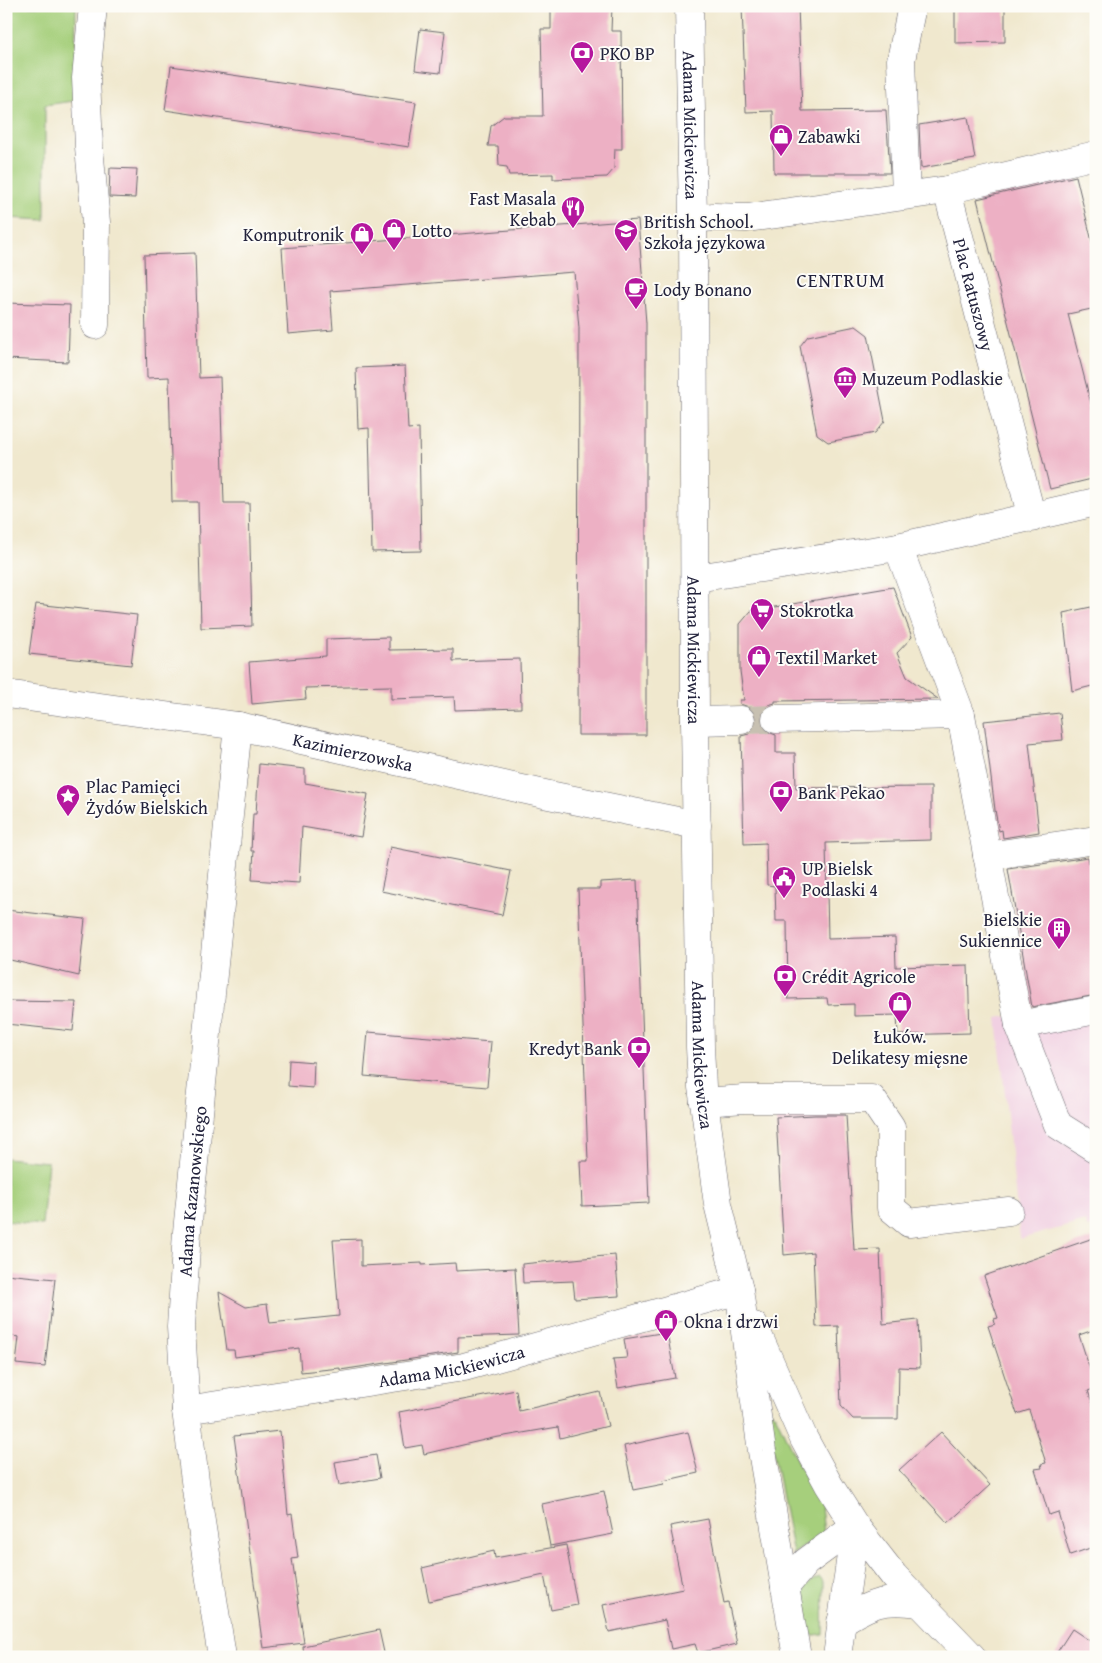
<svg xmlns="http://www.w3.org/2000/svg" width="1102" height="1663" viewBox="0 0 1102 1663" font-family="'Gentium Book Plus',serif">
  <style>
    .built { fill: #f1d0e2 }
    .green { fill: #a6cf7b; stroke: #64785b }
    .building { fill: #edb0c4 }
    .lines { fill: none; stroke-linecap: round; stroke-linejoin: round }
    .minor-tunnel { stroke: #c7c0b1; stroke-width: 28; stroke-dasharray: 28 14; stroke-linecap: butt }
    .minor-casing { stroke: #6a676e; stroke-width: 29 }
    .major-casing { stroke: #6a676e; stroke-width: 29 }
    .minor { stroke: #fff; stroke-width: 28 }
    .major { stroke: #fff; stroke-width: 28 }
    .labels { text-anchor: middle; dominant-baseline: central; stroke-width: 4; stroke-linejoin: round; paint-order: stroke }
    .poi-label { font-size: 18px; fill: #22223b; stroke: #fdfcf7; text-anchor: start }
    .street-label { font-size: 18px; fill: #22223b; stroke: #fdfcf7 }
    .neighbourhood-label { font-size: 19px; letter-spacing: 1px; fill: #22223b; stroke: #fdfcf7 }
  </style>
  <rect width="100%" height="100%" fill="#fdfcf7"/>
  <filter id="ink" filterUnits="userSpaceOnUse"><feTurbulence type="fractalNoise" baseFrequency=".02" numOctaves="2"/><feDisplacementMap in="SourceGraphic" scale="10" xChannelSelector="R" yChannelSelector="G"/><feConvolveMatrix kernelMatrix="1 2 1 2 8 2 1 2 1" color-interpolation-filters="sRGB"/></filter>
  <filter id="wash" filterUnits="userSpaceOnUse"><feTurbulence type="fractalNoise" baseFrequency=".0096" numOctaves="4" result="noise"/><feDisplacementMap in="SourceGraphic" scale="20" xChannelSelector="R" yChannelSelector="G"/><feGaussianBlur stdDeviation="1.12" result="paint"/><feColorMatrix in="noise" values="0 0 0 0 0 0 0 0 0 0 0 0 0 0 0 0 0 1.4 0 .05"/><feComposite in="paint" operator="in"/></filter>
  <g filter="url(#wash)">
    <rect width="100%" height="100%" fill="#f0e8ce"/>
    <!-- built -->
    <path class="built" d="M1096,1000V1226L1087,1228L1086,1221L1020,1239L997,1018Z"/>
    <!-- green -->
    <path class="green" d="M6,6H76L75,89L73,101L45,105V220L6,218Z
      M6,1158L48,1162L42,1225L6,1221Z
      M771,1411L775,1414L798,1463L821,1507L824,1533L793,1554L766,1414Z
      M820,1577L824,1583L823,1634L806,1636C803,1617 794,1585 820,1577Z"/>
    <g id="blocks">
      <!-- building -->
      <path class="building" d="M551,6H612L611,31H621L622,149H615L614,169L607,177L553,179V174L509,175L507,167L499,166L498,146H488L491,126L504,116H543L541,29H551Z
        M742,6H798L802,111L886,110L890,173H774L773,111L746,112Z
        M955,6H1005V42L955,43Z
        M420,29L445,32L440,73L415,70Z
        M171,66L416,102L409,147L165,110Z
        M968,117L975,159L921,168L919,125Z
        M110,168L137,169L135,198L109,197Z
        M1076,176L1096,258V308L1068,314L1096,423V478L1050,489L977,199Z
        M638,220L646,323V735H578L579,328L574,272L330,291L333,330L288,334L282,248Z
        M195,253L199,378L220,377L224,503H249L252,626L201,628L198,502H172L169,377L147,378L144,255Z
        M6,303L70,305L68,362L6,359Z
        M856,326L868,335L885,421L875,433L828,442L817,434L800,346L808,336Z
        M405,366L408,429L419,428L421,551L372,552L369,428L358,429L356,368Z
        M893,587L912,637L897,653L907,677L938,699L775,701V703L768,705L763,711L760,720L762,727L768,732L776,735V753H795L796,788L931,787V840L826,843L828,939L895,937L896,967L968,965L970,1033L898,1035L897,1015L854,1016V1004L828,1005L827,998L788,999L787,921H776L775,886L767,885L766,843L744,844L741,736L749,734L754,728L757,719L754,712L749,707L740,704V700H744L740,671V624L751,611Z
        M36,604L137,615L131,665L29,654Z
        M1091,607L1096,630V685L1072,691L1063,613Z
        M389,637V650L453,649V661L520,659L521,708L455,710L454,697L391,699V686L305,688L306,699L252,704L249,662L326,656V639Z
        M1060,713L1063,740L1029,743L1039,832L1003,838L1002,830L999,831L995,810L984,721Z
        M259,764L305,769V783L368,794L361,837L302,827L299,883L252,880L254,851H251L253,814H256Z
        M390,847L511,871L502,915L381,891Z
        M1088,857L1096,900V995L1032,1007L1008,869Z
        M637,880L649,1203L582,1206L580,1161H588L578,889H600V882Z
        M6,910L85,919L79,976L6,959Z
        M6,1001L76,1002L73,1031L6,1024Z
        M368,1032L491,1042L487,1087L364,1076Z
        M289,1060L314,1062L313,1088L288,1086Z
        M815,1115H846L854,1250L880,1249L883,1324L918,1320L920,1368L899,1367L898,1419H853L841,1406L838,1326L816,1327L813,1252L784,1255L776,1117Z
        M1096,1237V1329L1079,1335L1096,1388L1088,1391L1096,1413V1546L1070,1555L1058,1512L1049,1515L1035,1469L1042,1468L1041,1464L1046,1463L1029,1410L1017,1414L988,1326L995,1324L994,1319L998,1318L984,1276Z
        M361,1239V1266L422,1263V1265L455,1263L456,1271L515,1268L519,1335L458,1337V1352L340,1370V1368L301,1372L299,1348L235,1357L234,1350H227L219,1292L246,1307L267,1304L270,1323L339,1316L333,1240Z
        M615,1255L619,1296L575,1299L573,1281L523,1283L522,1264Z
        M6,1274L55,1279L45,1367L16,1364L19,1337L6,1335Z
        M667,1332L675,1378L618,1388L613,1359L627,1358L624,1339Z
        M516,1390L519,1411L600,1392L608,1426L560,1438L558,1427L493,1438L424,1454L422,1445L405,1448L399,1412Z
        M280,1431L288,1515L292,1514L298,1558L292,1559L304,1643L263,1648L234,1436Z
        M688,1432L698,1473L663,1481L664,1484L633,1490L624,1446Z
        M941,1432L990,1485L948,1523L899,1470Z
        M376,1455L380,1478L339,1485L335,1462Z
        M604,1491L613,1534L550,1546L542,1504Z
        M708,1519L724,1603L728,1602L737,1644L698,1653L695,1644L671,1649L665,1620L609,1632L603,1605L683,1589L670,1526Z
        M566,1545L577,1605L551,1610L544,1575L429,1601L422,1568L494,1551L495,1558Z
        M1072,1629L1096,1645V1657H1054Z
        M379,1630L385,1657H304L303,1646Z"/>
    </g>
  </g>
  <g filter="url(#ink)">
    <use href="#blocks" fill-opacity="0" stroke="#6a676e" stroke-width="1"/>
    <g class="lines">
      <!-- minor-tunnel -->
      <path class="minor-tunnel" d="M741,720L776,719"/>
      <!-- minor casing -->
      <g class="minor-casing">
        <g id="minor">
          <path d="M93,6L86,78L89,147L96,222L95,325"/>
          <path d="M947,190L1096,155"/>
          <path d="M906,195L901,60L912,6"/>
          <path id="s1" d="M693,219L714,217L747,218L947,190L1032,518"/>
          <path d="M898,547L961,715L1019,1025"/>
          <path d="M696,578L898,547L1096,502"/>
          <path id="s2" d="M6,694L238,726L549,795L697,825"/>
          <path d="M776,719L961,715"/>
          <path d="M695,721L741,720"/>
          <path d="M987,856L1096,840"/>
          <path d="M1096,1010L1019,1025L1058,1125L1096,1149"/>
          <path d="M704,1102L744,1099H872L891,1127V1208L909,1223L1009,1211"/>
          <path id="s3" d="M186,1410L464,1367L739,1290"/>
          <path d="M785,1587L806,1562L855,1526L894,1576L972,1657"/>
          <path d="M841,1622C871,1603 883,1598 919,1603"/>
          <path id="s4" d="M222,1657L197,1496L186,1410L181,1327L187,1232L238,726"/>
        </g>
      </g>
      <!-- major casing -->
      <g class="major-casing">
        <g id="major">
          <path id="s5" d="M689,6L693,219L695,721L700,1047L702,1087L718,1204L739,1290L762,1451L797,1657"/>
          <path d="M754,1326L804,1439L829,1485L855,1526L837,1657"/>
        </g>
      </g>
      <!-- minor -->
      <use href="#minor" class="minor"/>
      <!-- major -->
      <use href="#major" class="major"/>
    </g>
  </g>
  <!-- icons -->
  <defs>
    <g id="bank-pin" transform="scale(1.25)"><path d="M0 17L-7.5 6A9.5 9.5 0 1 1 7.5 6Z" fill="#b5179e" stroke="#fdfcf7"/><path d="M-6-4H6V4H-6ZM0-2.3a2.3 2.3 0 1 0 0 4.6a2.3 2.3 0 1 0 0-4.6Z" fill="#fff"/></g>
    <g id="shop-pin" transform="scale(1.25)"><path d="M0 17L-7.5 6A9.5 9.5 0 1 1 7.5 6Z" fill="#b5179e" stroke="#fdfcf7"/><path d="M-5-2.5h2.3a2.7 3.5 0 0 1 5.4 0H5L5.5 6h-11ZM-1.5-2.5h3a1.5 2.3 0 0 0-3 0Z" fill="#fff"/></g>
    <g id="restaurant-pin" transform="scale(1.25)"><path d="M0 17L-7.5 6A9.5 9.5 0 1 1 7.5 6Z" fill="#b5179e" stroke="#fdfcf7"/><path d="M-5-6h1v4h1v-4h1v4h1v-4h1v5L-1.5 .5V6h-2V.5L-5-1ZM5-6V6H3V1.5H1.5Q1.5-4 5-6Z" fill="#fff"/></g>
    <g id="school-pin" transform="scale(1.25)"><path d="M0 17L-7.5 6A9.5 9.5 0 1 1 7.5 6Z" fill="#b5179e" stroke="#fdfcf7"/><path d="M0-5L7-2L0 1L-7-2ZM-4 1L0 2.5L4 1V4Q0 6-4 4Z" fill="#fff"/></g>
    <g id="cafe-pin" transform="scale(1.25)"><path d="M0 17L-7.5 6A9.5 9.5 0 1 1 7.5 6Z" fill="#b5179e" stroke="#fdfcf7"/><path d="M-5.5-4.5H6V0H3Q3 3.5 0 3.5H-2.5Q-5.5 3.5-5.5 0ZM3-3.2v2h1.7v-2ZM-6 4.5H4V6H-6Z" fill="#fff"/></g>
    <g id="museum-pin" transform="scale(1.25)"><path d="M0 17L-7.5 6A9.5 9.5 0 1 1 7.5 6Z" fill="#b5179e" stroke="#fdfcf7"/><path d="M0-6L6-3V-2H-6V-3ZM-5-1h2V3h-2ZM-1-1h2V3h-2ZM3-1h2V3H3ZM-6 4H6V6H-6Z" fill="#fff"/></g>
    <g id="supermarket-pin" transform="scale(1.25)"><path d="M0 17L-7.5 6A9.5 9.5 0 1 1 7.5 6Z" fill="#b5179e" stroke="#fdfcf7"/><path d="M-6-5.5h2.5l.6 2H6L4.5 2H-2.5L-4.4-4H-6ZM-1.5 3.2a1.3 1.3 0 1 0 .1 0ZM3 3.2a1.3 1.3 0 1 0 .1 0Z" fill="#fff"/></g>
    <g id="sight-pin" transform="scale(1.25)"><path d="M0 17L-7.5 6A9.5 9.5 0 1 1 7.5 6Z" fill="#b5179e" stroke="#fdfcf7"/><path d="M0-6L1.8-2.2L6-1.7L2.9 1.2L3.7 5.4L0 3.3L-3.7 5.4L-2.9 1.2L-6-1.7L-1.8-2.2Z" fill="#fff"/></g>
    <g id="civic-pin" transform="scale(1.25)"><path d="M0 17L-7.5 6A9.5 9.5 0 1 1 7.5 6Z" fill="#b5179e" stroke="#fdfcf7"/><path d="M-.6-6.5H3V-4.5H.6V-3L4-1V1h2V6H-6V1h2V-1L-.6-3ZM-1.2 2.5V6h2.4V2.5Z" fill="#fff"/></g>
    <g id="building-pin" transform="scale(1.25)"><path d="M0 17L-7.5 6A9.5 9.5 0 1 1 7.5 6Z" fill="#b5179e" stroke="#fdfcf7"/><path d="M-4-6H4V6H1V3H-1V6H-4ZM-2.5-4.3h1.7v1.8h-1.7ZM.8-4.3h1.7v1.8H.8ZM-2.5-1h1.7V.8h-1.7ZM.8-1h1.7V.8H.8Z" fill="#fff"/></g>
  </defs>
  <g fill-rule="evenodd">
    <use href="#bank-pin" x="582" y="53"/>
    <use href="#shop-pin" x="781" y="136"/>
    <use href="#restaurant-pin" x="573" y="208"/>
    <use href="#shop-pin" x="394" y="230"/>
    <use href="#school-pin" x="626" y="231"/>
    <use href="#shop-pin" x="362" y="234"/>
    <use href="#cafe-pin" x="636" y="289"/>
    <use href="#museum-pin" x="845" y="378"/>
    <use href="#supermarket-pin" x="762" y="610"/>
    <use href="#shop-pin" x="759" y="657"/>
    <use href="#bank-pin" x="781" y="792"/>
    <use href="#sight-pin" x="68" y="796"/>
    <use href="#civic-pin" x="784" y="878"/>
    <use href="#building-pin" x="1059" y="929"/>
    <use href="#bank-pin" x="785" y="976"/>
    <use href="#shop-pin" x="900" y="1003"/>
    <use href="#bank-pin" x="639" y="1048"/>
    <use href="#shop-pin" x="666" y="1321"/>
  </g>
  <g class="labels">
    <!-- poi labels -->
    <g class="poi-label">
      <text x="600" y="53">PKO BP</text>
      <text x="798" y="136">Zabawki</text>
      <text x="556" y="198" text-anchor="end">Fast Masala<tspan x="556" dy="21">Kebab</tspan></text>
      <text x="644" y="221">British School.<tspan x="644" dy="21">Szkoła językowa</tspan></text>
      <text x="412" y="230">Lotto</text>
      <text x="344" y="234" text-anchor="end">Komputronik</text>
      <text x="654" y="289">Lody Bonano</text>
      <text x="862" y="378">Muzeum Podlaskie</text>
      <text x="780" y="610">Stokrotka</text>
      <text x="776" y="657">Textil Market</text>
      <text x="86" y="786">Plac Pamięci<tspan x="86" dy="21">Żydów Bielskich</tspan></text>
      <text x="798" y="792">Bank Pekao</text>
      <text x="802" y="868">UP Bielsk<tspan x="802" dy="21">Podlaski 4</tspan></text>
      <text x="1042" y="919" text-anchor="end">Bielskie<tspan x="1042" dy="21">Sukiennice</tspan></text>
      <text x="802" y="976">Crédit Agricole</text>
      <text x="900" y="1036" text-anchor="middle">Łuków.<tspan x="900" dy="21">Delikatesy mięsne</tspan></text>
      <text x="622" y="1048" text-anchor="end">Kredyt Bank</text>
      <text x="684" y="1321">Okna i drzwi</text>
    </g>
    <!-- street labels -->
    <g class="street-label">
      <text stroke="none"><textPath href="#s5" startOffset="119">Adama Mickiewicza</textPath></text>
      <text stroke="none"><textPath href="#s1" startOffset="364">Plac Ratuszowy</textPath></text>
      <text stroke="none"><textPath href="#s5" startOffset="644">Adama Mickiewicza</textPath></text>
      <text stroke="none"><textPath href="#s2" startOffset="352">Kazimierzowska</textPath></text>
      <text stroke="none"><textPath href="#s5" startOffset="1049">Adama Mickiewicza</textPath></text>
      <text stroke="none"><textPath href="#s4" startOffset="469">Adama Kazanowskiego</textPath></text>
      <text stroke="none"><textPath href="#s3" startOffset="269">Adama Mickiewicza</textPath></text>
    </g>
    <!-- neighbourhood labels -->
    <g class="neighbourhood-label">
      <text x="841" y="280">CENTRUM</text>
    </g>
  </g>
  <!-- margin -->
  <rect width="1102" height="1663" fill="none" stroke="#fdfcf7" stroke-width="25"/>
</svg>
